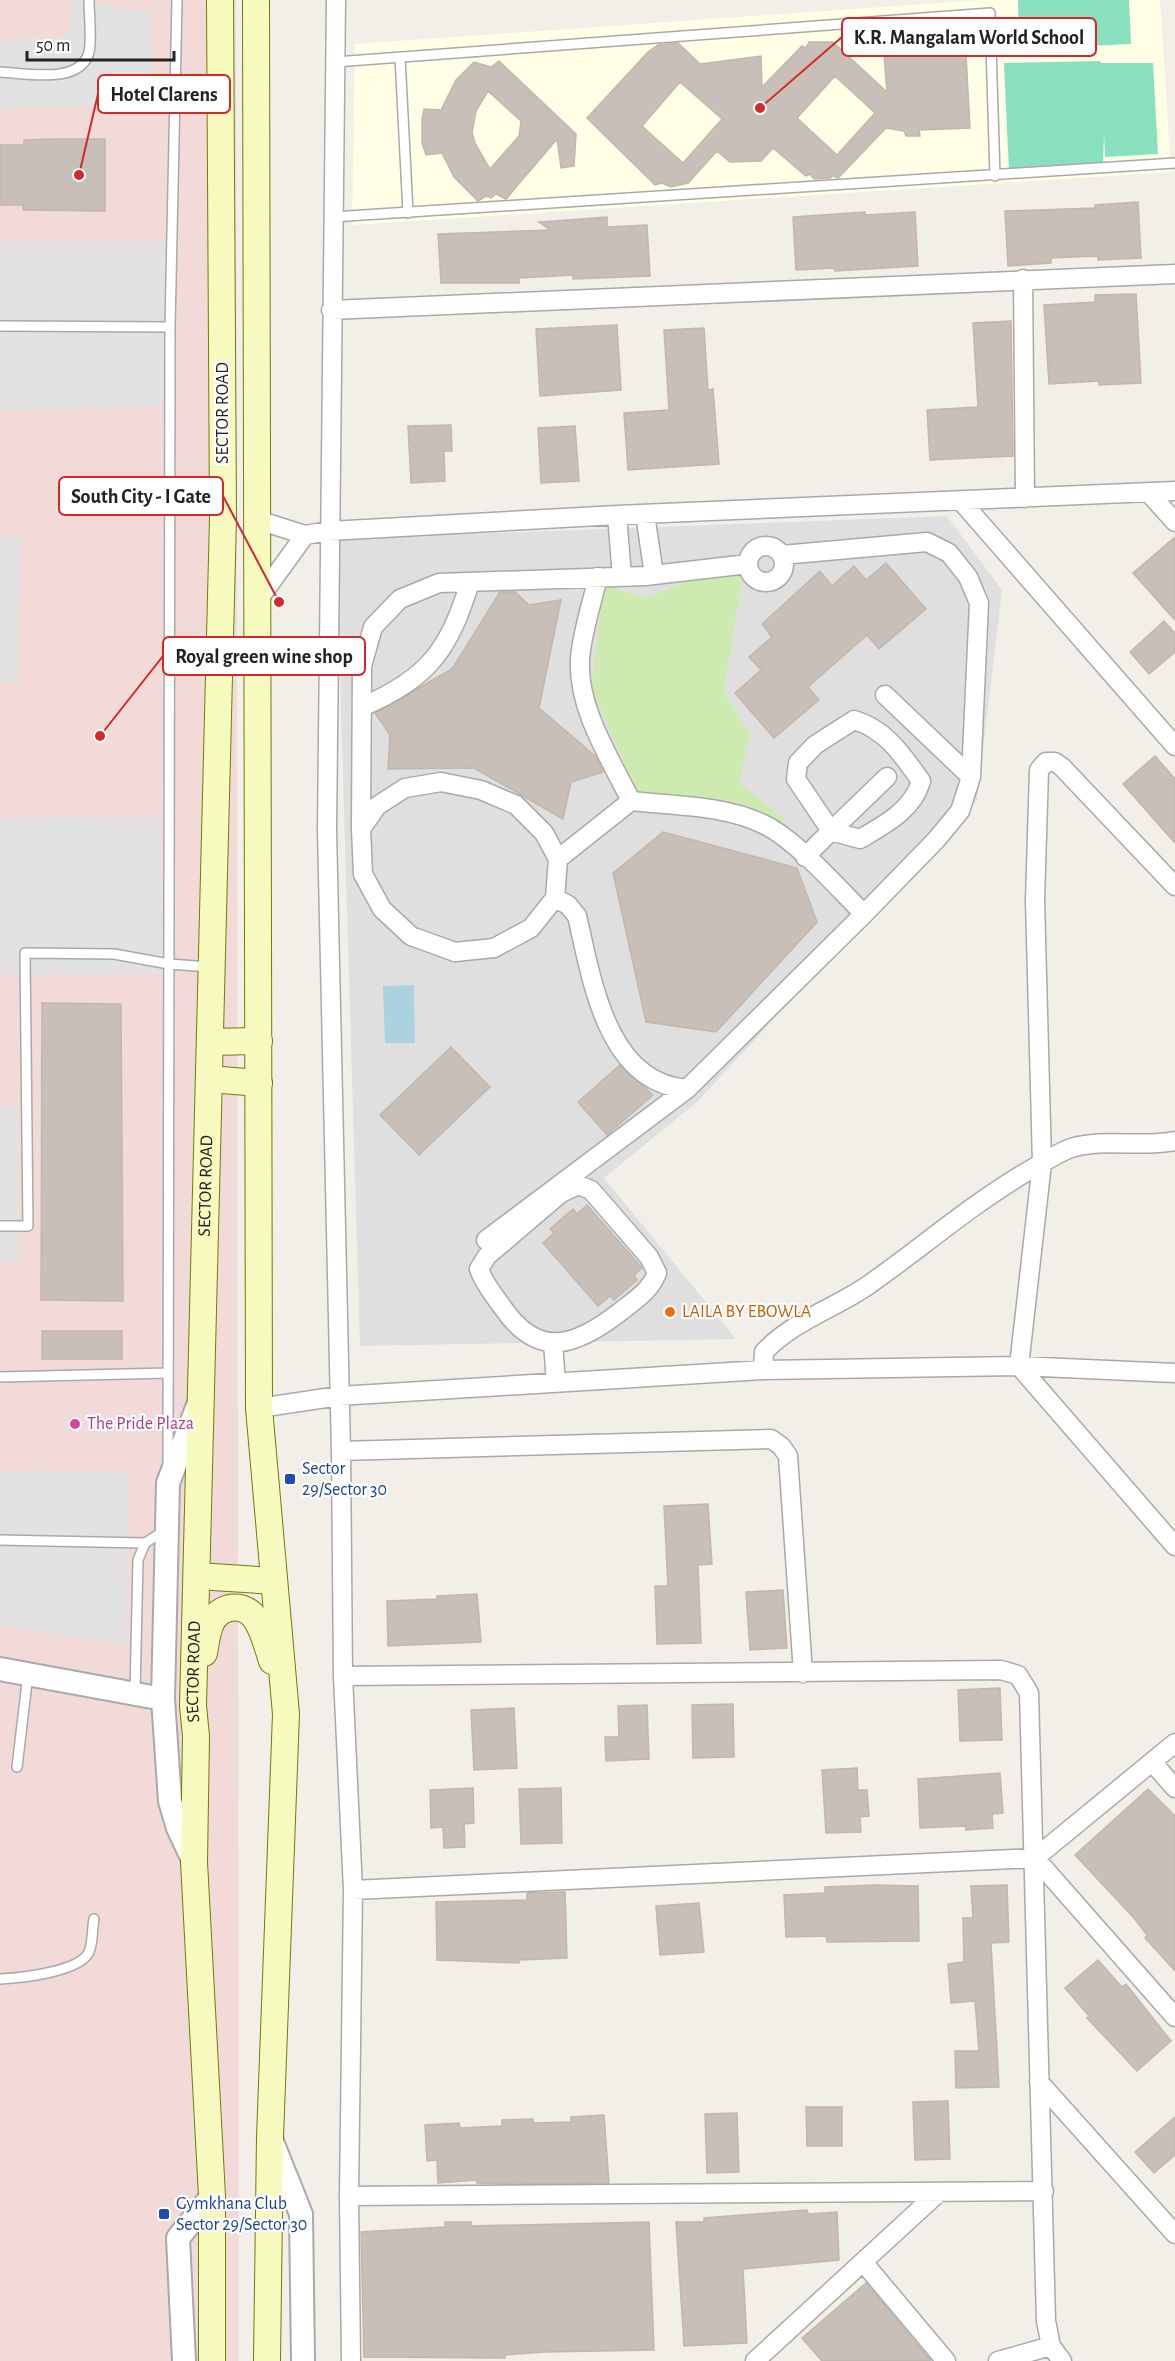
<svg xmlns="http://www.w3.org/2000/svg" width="1175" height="2361" viewBox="0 0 1175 2361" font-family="'Alegreya Sans',sans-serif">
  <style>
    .residential { fill: #e0dfdf }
    .commercial { fill: #f2dad9 }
    .education { fill: #ffffe5 }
    .grass { fill: #cdebb0 }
    .pitch { fill: #88e0be }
    .parking { fill: #e2e2e2 }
    .water { fill: #aad3df }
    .building { fill: #c7bfb8; stroke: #c4b6ab; stroke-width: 1.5; fill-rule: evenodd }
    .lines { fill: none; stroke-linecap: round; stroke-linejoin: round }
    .service-casing { stroke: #a9a9a9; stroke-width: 12 }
    .minor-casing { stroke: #a9a9a9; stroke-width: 21 }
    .tertiary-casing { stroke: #a9a9a9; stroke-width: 26 }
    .secondary-casing { stroke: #707d05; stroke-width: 28 }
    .service { stroke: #fff; stroke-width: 9 }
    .minor { stroke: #fff; stroke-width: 18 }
    .tertiary { stroke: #fff; stroke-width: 22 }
    .secondary { stroke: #f7fabf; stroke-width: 26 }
    .food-dot { fill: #e8710a; stroke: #fff; stroke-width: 2 }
    .hotel-dot { fill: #d1479c; stroke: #fff; stroke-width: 2 }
    .transit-dot { fill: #1a4fb4; stroke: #fff; stroke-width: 2 }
    .labels { text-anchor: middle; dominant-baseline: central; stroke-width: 4.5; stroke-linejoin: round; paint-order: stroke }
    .street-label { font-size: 18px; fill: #222; stroke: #fff }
    .food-label { font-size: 18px; fill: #c56008; stroke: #fff; text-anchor: start }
    .hotel-label { font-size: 18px; fill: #b23c85; stroke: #fff; text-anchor: start }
    .transit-label { font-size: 18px; fill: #164399; stroke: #fff; text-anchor: start }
    .leader { fill: none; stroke: #d62828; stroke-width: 2 }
    .callout-dot { fill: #d62828; stroke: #fff; stroke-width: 2 }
    .callout { fill: #fff; stroke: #d62828; stroke-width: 2 }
    .callout-label { font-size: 20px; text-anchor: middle; font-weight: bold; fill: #222 }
  </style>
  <rect width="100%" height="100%" fill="#f2efe9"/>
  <!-- residential -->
  <path class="residential" d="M947,516L1002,590L977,800L697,1102L604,1178L736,1339L360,1346L336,539Z"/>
  <!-- commercial -->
  <path class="commercial" d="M0,0H236L239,2361H0Z"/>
  <!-- education -->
  <path class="education" d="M981,0H1160L1171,172L352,225L355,44Z"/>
  <!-- grass -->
  <path class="grass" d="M743,573L724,692L750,735L739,783L790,823L636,790L591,688L603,588L609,587L647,598C678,582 708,577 743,573Z"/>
  <!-- pitch -->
  <path class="pitch" d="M1018,0H1129L1131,44L1019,49Z
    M1100,61L1101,63H1153L1158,154L1105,157L1104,134L1103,166L1009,172L1004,63Z"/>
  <!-- parking -->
  <path class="parking" d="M72,0L152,13L151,106L0,108V40L68,37Z
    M0,241H169V405L0,411Z
    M0,536H20L18,682H0Z
    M160,817L164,974L0,975V818Z
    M0,1106H17L18,1262H0Z
    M128,1471L126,1645L0,1625V1472Z"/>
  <!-- water -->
  <path class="water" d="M414,985L415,1043H385L383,986Z"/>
  <!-- building -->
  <path class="building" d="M965,37L970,128L919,130L920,136H906L904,131L886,128L838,178L833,176L830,178L814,179L810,174L806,176L773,148L761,161L730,162L717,151L688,183L671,187L662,183L655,185L587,118L648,52L658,45L678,43L700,64L761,56L762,87L802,46L806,48L809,42H833L887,92L883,42ZM835,76L875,113L837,155L797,118ZM680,82L722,119L683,163L642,126Z
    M499,61L576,134L574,166L561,168L557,139L506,199L496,194L491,198L486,196L478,201L454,177L442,153L426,155L422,143V119L424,109L441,110L456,80L474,62L491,67ZM488,91L521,121L519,136L490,169L475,143L472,132L476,111Z
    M53,139H105V211L23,210V205H0V145H24V140Z
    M1138,202L1141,258L1098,260V256L1051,258V263L1008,266L1005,211L1095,208V205Z
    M865,212V215L915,212L918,266L835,271L834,268L796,270L793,217Z
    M607,217V227L647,225L650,276L573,279V275L519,278V283H441L438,234L550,230L539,222Z
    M1136,294L1141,383L1099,385V381L1049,384L1044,305L1095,302V295Z
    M1011,321L1013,456L930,460L927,410L978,407L973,323Z
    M617,325L621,390L540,396L536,329Z
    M704,328L708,390L713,389L719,464L628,470L624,413L669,410L664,330Z
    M451,425L452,451H444L445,481L411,483L408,426Z
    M575,426L579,481L541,483L538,428Z
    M1175,537V620L1133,573Z
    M886,563L926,609L879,649L867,635L808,687L819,700L774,738L735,693L761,670L749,657L772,637L762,624L820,571L832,586L854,566L866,580Z
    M500,592H515L529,605L561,600L539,708L595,756L603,772L571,782L563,819L474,768L388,769L390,735L375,713L452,669Z
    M1164,621L1175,633V652L1149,674L1130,652Z
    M1155,756L1175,779V843L1123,784Z
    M663,832L797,868L817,922L716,1032L646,1022L613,873Z
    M42,1003L121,1004L123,1301L41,1300Z
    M451,1047L490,1087L419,1155L380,1115Z
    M620,1065L653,1095L607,1135L578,1102Z
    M587,1205L642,1268L634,1275L637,1280L614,1300L610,1296L598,1306L543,1243L554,1233L550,1229L573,1209L577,1214Z
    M42,1331H122V1359H42Z
    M708,1504L712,1564L698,1565L701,1643L657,1644L655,1586H668L664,1506Z
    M783,1590L787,1648L750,1650L746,1592Z
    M477,1594L481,1642L388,1646L387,1601L437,1599V1596Z
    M1000,1688L1002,1740L960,1741L958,1690Z
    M733,1704L734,1757L693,1758L692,1705Z
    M647,1705L649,1759L606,1761L605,1737H619L618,1706Z
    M514,1708L517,1768L474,1770L471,1710Z
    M857,1768L858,1790H867L869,1816L860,1817L861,1832L826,1833L822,1770Z
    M1000,1773L1003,1813L992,1814L993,1828L966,1830V1826L920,1828L918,1779Z
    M473,1788L474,1823L464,1824L465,1847L444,1848L443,1827L431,1828L430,1790Z
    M561,1788L562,1843L521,1844L519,1789Z
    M1148,1789L1175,1816V1971L1145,1938L1147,1935L1134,1918L1075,1855Z
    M875,1885L918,1886L919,1941L827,1942L826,1936L786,1937L784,1895L825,1893V1887Z
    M1007,1885L1009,1942L991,1943L999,2087L956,2088L955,2051H979L975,2001L951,2003L948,1964L964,1962L963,1918H973L971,1886Z
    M565,1892L567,1958L519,1960V1963L437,1960L436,1902L527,1900V1893Z
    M699,1903L704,1952L660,1955L656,1906Z
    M1098,1960L1122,1987L1126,1984L1171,2041L1137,2071L1087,2018L1089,2016L1065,1988Z
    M948,2101L950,2159L915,2160L913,2102Z
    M806,2107H842V2146H807Z
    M737,2113L739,2172L707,2173L705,2114Z
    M604,2115L609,2183L504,2184L477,2183V2180L438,2183L437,2160L427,2161L425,2125L459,2123L460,2128L502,2126V2120L533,2119V2123L571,2122V2117Z
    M1175,2117V2155L1154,2173L1135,2152Z
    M807,2210L808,2214L837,2212L839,2260L743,2269L747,2343L684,2346L676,2222H704V2218Z
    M445,2222H471V2226L649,2222L654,2350L544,2352L505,2355V2358L364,2357L361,2232L445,2227Z
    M866,2283L931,2361H822L802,2338Z"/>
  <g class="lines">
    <!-- service casing -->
    <g class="service-casing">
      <path id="service" d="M400,57L408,213
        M335,62L990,13L995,176
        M0,72C26,73 81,85 89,52C92,37 89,16 89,0
        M332,217L1175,163
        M0,326L170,327
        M0,1226H28L25,953L114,954L169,964L210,967
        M0,1377L168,1373
        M168,1462L170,327L177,0
        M0,1540L145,1543L164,1531
        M135,1693L138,1560L145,1543
        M17,1767L28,1674
        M0,1979C20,1978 80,1972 89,1952C93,1943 92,1929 94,1919"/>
    </g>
    <!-- minor casing -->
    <g class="minor-casing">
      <path id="minor" d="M336,0L327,830L341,1451L343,1676L353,1890L349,2196L351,2361
        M1023,279L1025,498
        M331,310L1175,274
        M1149,493L1175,522
        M961,501L1175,746
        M645,514L654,575
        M617,515L622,577
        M258,520L305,535L329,531L617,515L1175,491
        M748 564a18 18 0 1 1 36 0a18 18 0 1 1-36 0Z
        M598,577C592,603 582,632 580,659C577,708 610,758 631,801C675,806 725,805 765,825C797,841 838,888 864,914
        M258,600L305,535
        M885,695L971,777
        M362,707C429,678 449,650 470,582
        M361,829L377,806L405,788L441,782L481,790L516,805L544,833L558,859L555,898L531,928L494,948L455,952L411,936L382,909L363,874L361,829L362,666L373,627L400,599L439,583L645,576L748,564
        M805,857L831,831L860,839C884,825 913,810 921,781C903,756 886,729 854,720L815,745L798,763L796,779L831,831L887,777
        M558,859L631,801
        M1175,886L1062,767L1055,762H1046L1039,770L1035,900L1042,1163L1019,1366L1175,1546
        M555,898L568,905L577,916C592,979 606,1083 687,1089
        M578,1185L591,1190L649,1257L657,1273C650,1291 635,1300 620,1312C576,1346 539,1360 503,1308C494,1295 484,1284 479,1269L487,1256L561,1193Z
        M486,1240L687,1089L864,914L936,840L960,811L971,777L979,603L968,577L949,553L927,542L782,555
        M553,1343L556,1383
        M763,1370L764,1352C793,1321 833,1309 867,1286C920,1249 968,1207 1023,1174C1038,1166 1055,1154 1071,1148C1105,1138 1140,1148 1175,1141
        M259,1408L339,1396L763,1370L1019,1366L1175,1373
        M341,1451L771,1439L781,1446L788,1456L803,1673
        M343,1676L1001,1670L1018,1675L1029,1693L1046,2321L1051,2346L1062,2361
        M1153,1763L1175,1788
        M1035,1858L1175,2017
        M353,1890L1035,1858L1175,1743
        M1039,2082L1175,2234
        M349,2196L1044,2191
        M863,2262L946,2361
        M755,2361L939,2192
        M998,2361L1051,2346"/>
    </g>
    <!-- tertiary casing -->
    <g class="tertiary-casing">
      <path id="tertiary" d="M0,1669L163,1699
        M194,1862L178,1828L170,1801L163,1699L168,1483L199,1403
        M271,2139L301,2214L303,2361
        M184,2361L178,2238L212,2196"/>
    </g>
    <!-- secondary casing -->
    <g class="secondary-casing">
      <g id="secondary">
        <path d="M256,0L259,1408L286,1714L270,2137L267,2361"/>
        <path d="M210,1042L259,1041"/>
        <path d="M209,1079L259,1083"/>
        <path d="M197,1576L274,1581"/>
        <path d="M204,1653C206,1643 207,1630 212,1621C223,1603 247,1603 257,1621C264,1633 268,1648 272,1661"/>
        <path id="s1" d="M212,2361V2196L194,1862L196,1736L193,1706L223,518L220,0"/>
      </g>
    </g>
    <!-- service -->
    <use href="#service" class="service"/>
    <!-- minor -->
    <use href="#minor" class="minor"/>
    <!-- tertiary -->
    <use href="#tertiary" class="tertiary"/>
    <!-- secondary -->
    <use href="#secondary" class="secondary"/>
  </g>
  <!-- markers -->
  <circle class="food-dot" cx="670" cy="1312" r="6"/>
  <circle class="hotel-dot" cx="75" cy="1424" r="6"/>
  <g class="transit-dot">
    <rect x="284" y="1473" width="12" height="12" rx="3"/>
    <rect x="158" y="2208" width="12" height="12" rx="3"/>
  </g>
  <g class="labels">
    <!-- street labels -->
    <g class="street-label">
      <text transform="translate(223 413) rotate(-90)">SECTOR ROAD</text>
      <text stroke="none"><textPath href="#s1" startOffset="1176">SECTOR ROAD</textPath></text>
      <text stroke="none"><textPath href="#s1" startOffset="690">SECTOR ROAD</textPath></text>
    </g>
    <!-- food labels -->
    <g class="food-label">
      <text x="682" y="1312">LAILA BY EBOWLA</text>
    </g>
    <!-- hotel labels -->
    <g class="hotel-label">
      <text x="87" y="1424">The Pride Plaza</text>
    </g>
    <!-- transit labels -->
    <g class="transit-label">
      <text x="302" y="1469">Sector<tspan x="302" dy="21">29/Sector 30</tspan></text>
      <text x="176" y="2204">Gymkhana Club<tspan x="176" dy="21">Sector 29/Sector 30</tspan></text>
    </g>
  </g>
  <!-- callouts -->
  <path class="leader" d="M760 108L842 37M79 175L98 94M279 602L223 496M100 736L163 656"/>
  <g class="callout-dot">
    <circle cx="760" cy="108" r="6"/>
    <circle cx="79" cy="175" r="6"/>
    <circle cx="279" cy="602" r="6"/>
    <circle cx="100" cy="736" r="6"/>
  </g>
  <g class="callout">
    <rect x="842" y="18" width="254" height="38" rx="6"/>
    <rect x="98" y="75" width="132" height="38" rx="6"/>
    <rect x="59" y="477" width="164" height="38" rx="6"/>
    <rect x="163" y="637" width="202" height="38" rx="6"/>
  </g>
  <g class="callout-label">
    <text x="969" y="44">K.R. Mangalam World School</text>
    <text x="164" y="101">Hotel Clarens</text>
    <text x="141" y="503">South City - I Gate</text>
    <text x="264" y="663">Royal green wine shop</text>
  </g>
  <!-- scale -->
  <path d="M27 51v9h147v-9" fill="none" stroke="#222222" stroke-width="3"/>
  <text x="36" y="51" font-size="18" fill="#222222" stroke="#ffffff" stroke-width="4.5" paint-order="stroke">50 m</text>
</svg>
